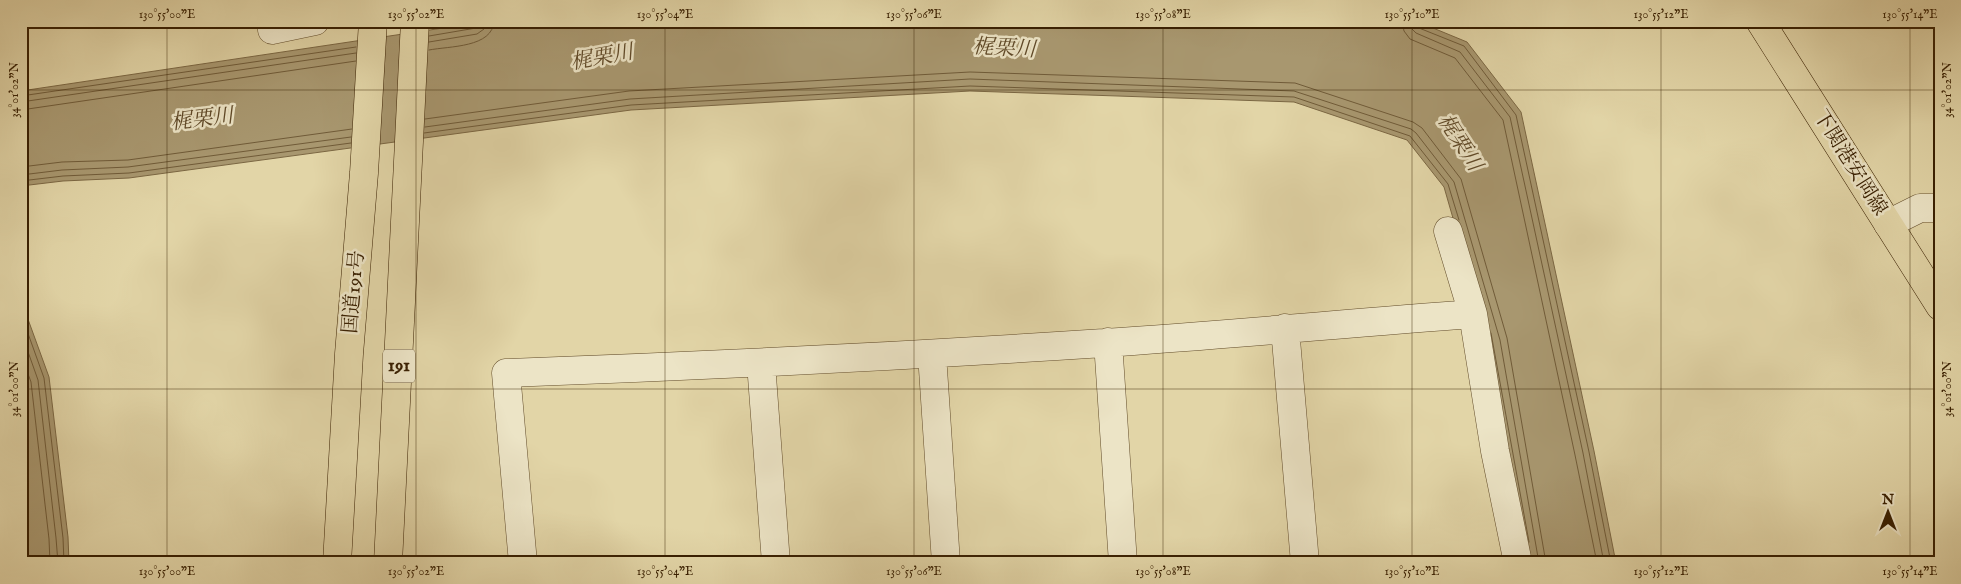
<svg xmlns="http://www.w3.org/2000/svg" width="1961" height="584" viewBox="0 0 1961 584" font-family="'IM FELL English','Noto Serif JP',serif">
  <style>
    .water { fill: #a8976f; stroke: #7b6743 }
    .lines { fill: none; stroke-linecap: round; stroke-linejoin: round }
    .shore { stroke: #705b38; stroke-width: 1 }
    .minor-casing { stroke: #624c2a; stroke-width: 29 }
    .major-casing { stroke: #381f01; stroke-width: 29 }
    .highway-casing { stroke: #381f01; stroke-width: 29 }
    .minor { stroke: #ece4c6; stroke-width: 28 }
    .major { stroke: #e2d5a7; stroke-width: 28 }
    .highway { stroke: #e2d5a7; stroke-width: 28 }
    .ticks { fill: none; stroke: #381f01; stroke-width: 1; stroke-opacity: 0.45 }
    .labels { text-anchor: middle; dominant-baseline: central; stroke-width: 5; stroke-linejoin: round; paint-order: stroke }
    .shield { fill: #ece4c6; stroke: #6e5a3c; stroke-width: 1 }
    .shield-label { font-size: 19px; font-weight: bold; fill: #381f01 }
    .street-label { font-size: 20px; fill: #381f01; stroke: #ece4c6 }
    .water-label { font-size: 21px; font-style: italic; fill: #5f4928; stroke: #ece4c6 }
    .neatline { fill: none; stroke: #381f01; stroke-width: 2 }
    .ticks-label { font-size: 12px; text-anchor: middle; fill: #381f01 }
  </style>
  <rect width="100%" height="100%" fill="#e2d5a7"/>
  <filter id="stains"><feTurbulence type="fractalNoise" baseFrequency=".004" numOctaves="4"/><feColorMatrix values="0 0 0 0 .2 0 0 0 0 .09 0 0 0 0 .02 0 0 0 .5 -.17"/></filter>
  <radialGradient id="worn" r=".72"><stop offset=".6" stop-color="#630" stop-opacity="0"/><stop offset="1" stop-color="#630" stop-opacity=".3"/></radialGradient>
  <!-- water -->
  <path class="water" d="M490,21H1416L1467,42L1521,112L1594,451L1616,563H1528L1489,343L1444,187L1407,140L1294,102L970,91L631,110L129,178L63,181L21,186V91Z
    M21,300L49,377L68,537L69,563H21Z"/>
  <g class="lines">
    <!-- shore -->
    <path class="shore" d="M1402,21L1404,31L1410,39L1455,58L1503,120L1575,455L1597,563
      M1409,21L1411,28L1416,33L1460,52L1510,117L1583,453L1604,563
      M1416,21L1419,28L1464,46L1516,115L1589,452L1611,563
      M429,36L476,28L479,26L480,21
      M429,42L477,34L484,29L486,21
      M429,50C449,46 493,48 494,21
      M21,96L356,47
      M21,102L356,53
      M21,110L356,61
      M425,119L629,91L970,72L1295,83L1413,122L1422,128L1461,179L1507,338L1546,563
      M425,127L630,99L970,79L1294,91L1411,129L1416,133L1454,182L1500,340L1539,563
      M424,133L631,105L970,86L1294,97L1410,136L1448,184L1459,220
      M21,167L62,162L128,160L352,129
      M21,175L62,170L128,167L351,137
      M21,181L63,176L129,173L351,143
      M21,314L44,378L63,538L64,563
      M21,332L38,380L56,538L58,563
      M1491,333L1529,542
      M21,355L31,382L49,539L50,563"/>
    <!-- minor casing -->
    <g class="minor-casing">
      <path id="minor" d="M271,21L272,30L315,21
        M1888,224L1920,208H1940
        M1448,231L1473,314L1495,451L1518,563
        M1285,328L1305,563
        M1108,342L1123,563
        M932,354L946,563
        M761,363L776,563
        M523,563L506,373C706,366 905,356 1104,343C1227,335 1350,323 1473,314"/>
    </g>
    <!-- major casing -->
    <g class="major-casing">
      <path id="major" d="M1760,21L1940,306"/>
    </g>
    <!-- highway casing -->
    <g class="highway-casing">
      <path id="highway" d="M337,563L349,354L364,173L373,21
        M388,563L415,21"/>
    </g>
    <!-- minor -->
    <use href="#minor" class="minor"/>
    <!-- major -->
    <use href="#major" class="major"/>
    <!-- highway -->
    <use href="#highway" class="highway"/>
  </g>
  <!-- ticks -->
  <path class="ticks" d="M167,21V563M416,21V563M665,21V563M914,21V563M1163,21V563M1412,21V563M1661,21V563M1910,21V563M21,90H1940M21,389H1940"/>
  <g class="labels">
    <!-- shield labels -->
    <rect class="shield" x="383" y="349.5" width="32" height="33" rx="4"/>
    <g class="shield-label">
      <text x="399" y="366">191</text>
    </g>
    <!-- street labels -->
    <g class="street-label">
      <text transform="translate(1850 163) rotate(58)">下関港安岡線</text>
      <text transform="translate(354 292) rotate(-85)">国道191号</text>
    </g>
    <!-- water labels -->
    <g class="water-label">
      <text transform="translate(1004 49) rotate(3)">梶栗川</text>
      <text transform="translate(602 58) rotate(-10)">梶栗川</text>
      <text transform="translate(202 120) rotate(-7)">梶栗川</text>
      <text transform="translate(1459 143) rotate(57)">梶栗川</text>
    </g>
  </g>
  <!-- margin -->
  <rect width="1961" height="584" fill="none" stroke="#e2d5a7" stroke-width="55"/>
  <!-- north arrow -->
  <g transform="translate(1888 512)" stroke="#ece4c6" stroke-width="4" paint-order="stroke">
  <path d="M0-4L9 19L0 12L-9 19Z" fill="#381f01"/>
  <text y="-8" font-size="14" font-weight="bold" text-anchor="middle" fill="#381f01">N</text>
  </g>
  <rect x="28" y="28" width="1906" height="528" class="neatline"/>
  <g class="ticks-label">
    <text x="167" y="18">130°55'00"E</text>
    <text x="416" y="18">130°55'02"E</text>
    <text x="665" y="18">130°55'04"E</text>
    <text x="914" y="18">130°55'06"E</text>
    <text x="1163" y="18">130°55'08"E</text>
    <text x="1412" y="18">130°55'10"E</text>
    <text x="1661" y="18">130°55'12"E</text>
    <text x="1910" y="18">130°55'14"E</text>
    <text transform="translate(14 90) rotate(-90)" y="4">34°01'02"N</text>
    <text transform="translate(1947 90) rotate(-90)" y="4">34°01'02"N</text>
    <text transform="translate(14 389) rotate(-90)" y="4">34°01'00"N</text>
    <text transform="translate(1947 389) rotate(-90)" y="4">34°01'00"N</text>
    <text x="167" y="575">130°55'00"E</text>
    <text x="416" y="575">130°55'02"E</text>
    <text x="665" y="575">130°55'04"E</text>
    <text x="914" y="575">130°55'06"E</text>
    <text x="1163" y="575">130°55'08"E</text>
    <text x="1412" y="575">130°55'10"E</text>
    <text x="1661" y="575">130°55'12"E</text>
    <text x="1910" y="575">130°55'14"E</text>
  </g>
  <rect width="100%" height="100%" filter="url(#stains)"/>
  <rect width="100%" height="100%" fill="url(#worn)"/>
</svg>
